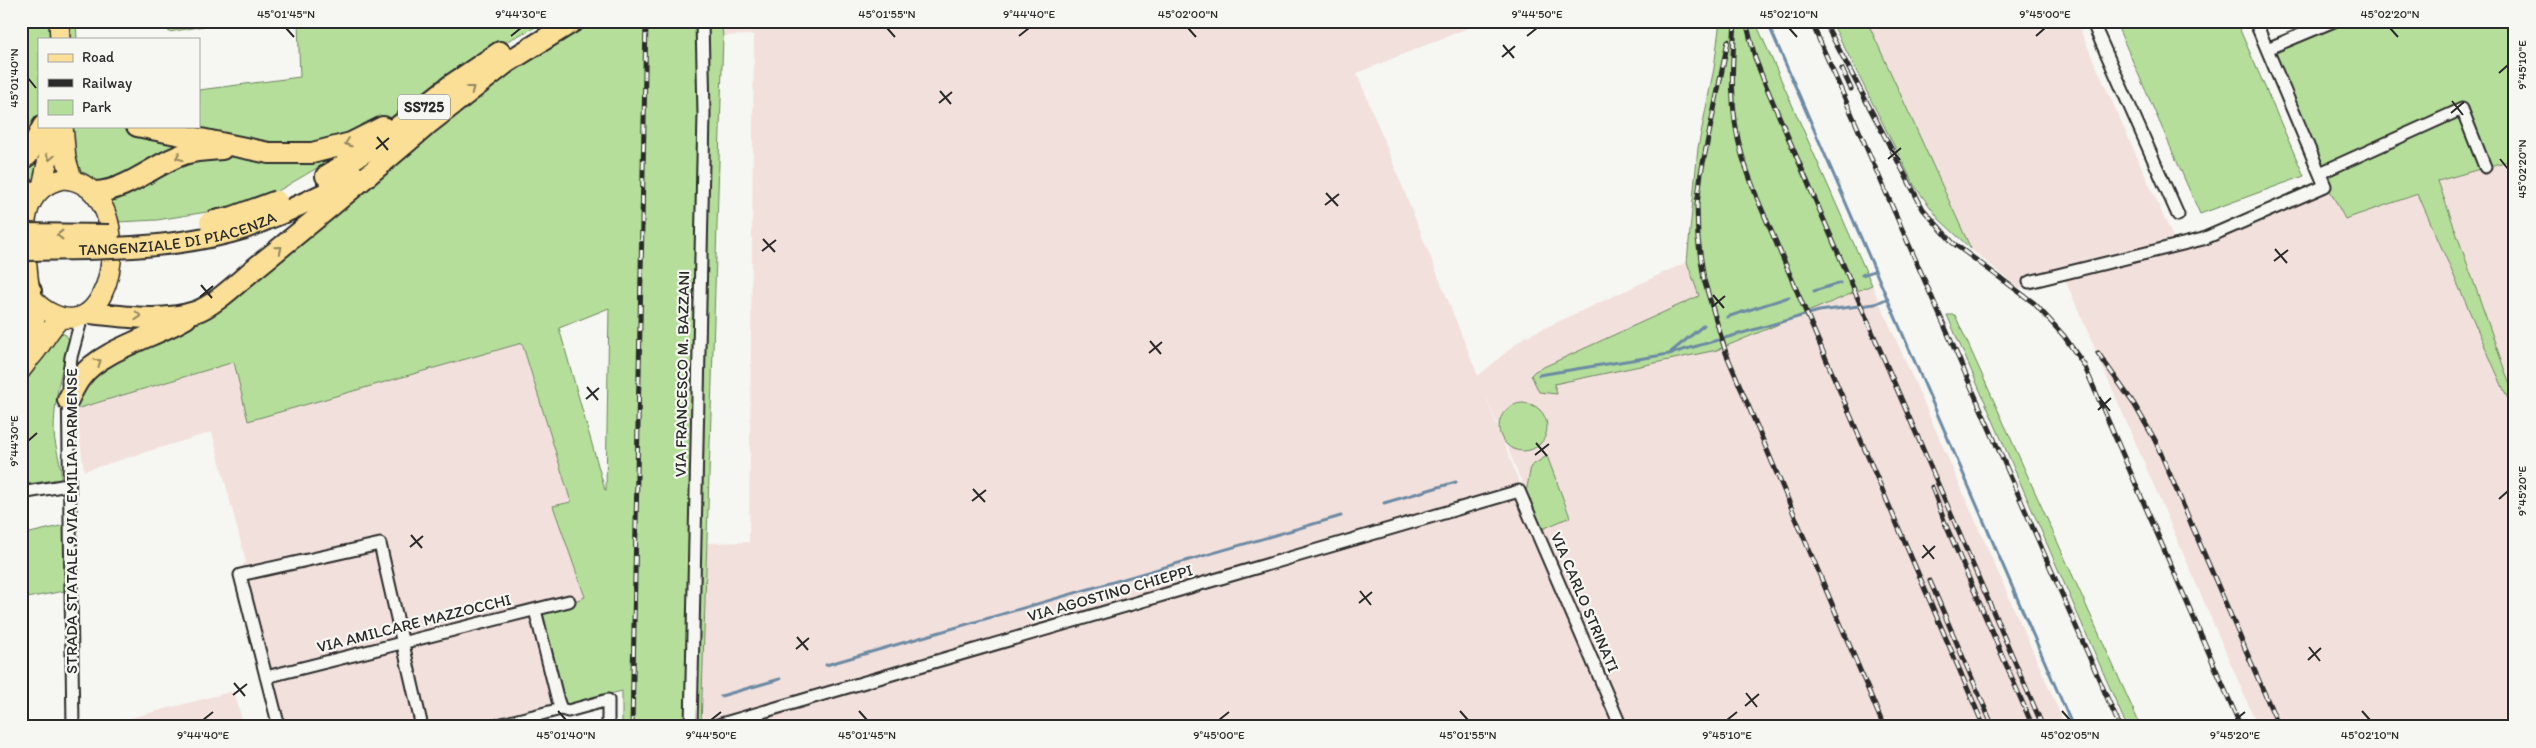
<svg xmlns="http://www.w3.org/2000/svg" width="2536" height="748" viewBox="0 0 2536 748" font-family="Itim,sans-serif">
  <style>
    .built { fill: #f2e0dc }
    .green { fill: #b4de9a; stroke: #708462; fill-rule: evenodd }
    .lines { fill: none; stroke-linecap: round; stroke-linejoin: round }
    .stream { stroke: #6c8aa4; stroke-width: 3 }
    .minor-casing { stroke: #2b2b2b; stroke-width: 15 }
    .primary-casing { stroke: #2b2b2b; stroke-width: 22 }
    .trunk-casing { stroke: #2b2b2b; stroke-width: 24 }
    .minor { stroke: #f6f6f2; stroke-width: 11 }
    .primary { stroke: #fbdf96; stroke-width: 19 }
    .trunk { stroke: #fbdf96; stroke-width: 20 }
    .rail-casing { stroke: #2b2b2b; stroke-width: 5 }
    .rail { stroke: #f6f6f2; stroke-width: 3; stroke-dasharray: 9; stroke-linecap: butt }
    .trunk-bridge-casing { stroke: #2b2b2b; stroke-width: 24; stroke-linecap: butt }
    .trunk-bridge { stroke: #fbdf96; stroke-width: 20 }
    .oneway { stroke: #938560 }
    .ticks { fill: none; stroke: #2b2b2b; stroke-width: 2 }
    .labels { text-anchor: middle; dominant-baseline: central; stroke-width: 4.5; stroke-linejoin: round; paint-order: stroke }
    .shield { fill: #f6f6f2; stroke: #686867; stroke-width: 1 }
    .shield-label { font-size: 15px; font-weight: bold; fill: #2b2b2b }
    .street-label { font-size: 16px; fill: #2b2b2b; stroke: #f6f6f2 }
    .neatline { fill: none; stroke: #2b2b2b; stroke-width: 2 }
    .ticks-label { font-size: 12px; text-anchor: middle; fill: #2b2b2b }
  </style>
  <rect width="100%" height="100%" fill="#f6f6f2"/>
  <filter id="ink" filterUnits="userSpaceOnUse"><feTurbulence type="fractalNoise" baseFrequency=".02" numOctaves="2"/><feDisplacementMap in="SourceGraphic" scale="10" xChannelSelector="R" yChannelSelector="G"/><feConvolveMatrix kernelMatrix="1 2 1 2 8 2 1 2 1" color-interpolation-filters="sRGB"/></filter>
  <g filter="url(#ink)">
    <!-- built -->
    <path class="built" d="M21,21H25V70L21,83Z
      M721,21H1485L1357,73L1478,376L1523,338L1687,262L1718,350L1872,285L2066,727H1624L1484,392L1538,531L1621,727H701L707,543L749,542L754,35L723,36Z
      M1867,21H2076L2175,242L2327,185L2346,219L2418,194L2515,415V727H2258L2064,277L2019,288L1971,249Z
      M2515,159V387L2511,389L2438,180Z
      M522,343L571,502L553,506L585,598L543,614L566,705L484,727H277L236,574L246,562L212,432L84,471L76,409L234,362L248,421Z
      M234,691L244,727H114L123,720Z"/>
    <!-- green -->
    <path class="green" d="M25,21H76L77,39H39V126H199V90L300,77L298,21H548L499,45L376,133L256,204L157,220L98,223L97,206L71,186L43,195L21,223V92L25,70Z
      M165,21H232L169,32Z
      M599,21H721L723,36L701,727H622V691L566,705L543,613L585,597L553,506L571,502L522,343L248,421L234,362L76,409L77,397L101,367L310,232L528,58ZM609,308L606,490H605L559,328Z
      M1720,21H1755L1872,285L1717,350L1554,384L1557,394L1539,392L1531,375L1535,371L1699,296L1687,262L1698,148L1714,68Z
      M1831,21H1867L1971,249L1939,219L1914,185Z
      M2115,21H2236L2304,176L2200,214Z
      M2342,21H2515V159L2438,181L2511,388L2515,387V415L2418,194L2345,219L2327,185L2268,52Z
      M21,304C33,317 26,339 21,353Z
      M1947,315H1955L2141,727H2127Z
      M59,332L66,335L70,342C60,371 54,402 54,433C55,449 62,463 61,479L21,485V383L47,351Z
      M1499 427a24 24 0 1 1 48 0a24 24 0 1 1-48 0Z
      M1547,456L1570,517L1538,531L1525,498L1531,466Z
      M69,524L70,590L21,599V535Z"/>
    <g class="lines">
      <!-- stream -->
      <path class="stream" d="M1767,21L2073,727
        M1862,275L1874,271
        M1814,291L1840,283
        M1727,317L1789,297
        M1671,352L1704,325
        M1539,375L1669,354L1819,311L1875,304L1886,299
        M1384,503L1456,482
        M826,665L1341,516
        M721,696L780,679"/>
      <!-- minor casing -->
      <g class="minor-casing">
        <path id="minor" d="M2092,21L2178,215
          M2267,49L2334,21
          M2320,173L2462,109L2485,167
          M2029,282L2203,239L2325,186L2255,21
          M21,493L68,485
          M535,610L558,701L561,709L568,711L608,700V727
          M266,677L569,601
          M73,727L68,382L71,357L82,317
          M279,727L240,575L380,544L422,727
          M490,727L561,709
          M691,727L704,114L702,21
          M711,727L1519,491L1621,727"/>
      </g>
      <!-- primary casing -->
      <g class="primary-casing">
        <path id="primary" d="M59,21L60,39
          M63,126L66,159L72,179
          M63,179C131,182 121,314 74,318C61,320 43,311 34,300C28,291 28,276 27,266C23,232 20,188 63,179Z
          M42,187L55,126
          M31,357C42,345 49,329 61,318
          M21,370C38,352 35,322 34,299"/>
      </g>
      <!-- trunk casing -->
      <g class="trunk-casing">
        <path id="trunk" d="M137,126L269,153H312L351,143L383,127
          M415,134L506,63L574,21
          M21,160L28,155L43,126
          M326,176L371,148L451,85L500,52
          M21,191L37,192
          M95,192C127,191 154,164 184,154C197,150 209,150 222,149
          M285,212L328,192L354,175
          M21,291H31
          M89,313C123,316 162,323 195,312C216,305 241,279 259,265C315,220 370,174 425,127
          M68,400C72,392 76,383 82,376C101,350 157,336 186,318"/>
      </g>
      <!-- minor -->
      <use href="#minor" class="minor"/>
      <!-- primary -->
      <use href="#primary" class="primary"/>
      <!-- trunk -->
      <use href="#trunk" class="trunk"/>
      <!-- rail casing -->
      <g class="rail-casing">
        <path id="rail" d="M1735,21C1732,66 1729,111 1742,155C1746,169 1752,183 1757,198L1984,727
          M1746,21L1755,58L1766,86L2043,727
          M1811,21L2120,727
          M1824,21L1923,209L1953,243L2034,303L2064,336L2084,365L2241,727
          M1728,41L1701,173L1697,205L1698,239L1704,280L1726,353L1884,727
          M1842,69L1851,89
          M2098,353L2134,404L2155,440L2279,727
          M1932,487L1945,523L2033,727
          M1930,581L1993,727
          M632,727L646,21"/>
      </g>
      <!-- rail -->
      <use href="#rail" class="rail"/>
      <!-- trunk-bridge casing -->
      <g class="trunk-bridge-casing">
        <g id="trunk-bridge">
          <path d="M210,222L233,217L277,201"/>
          <path d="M21,234L109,235"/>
          <path id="s1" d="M21,250C95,249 171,250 242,229C257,224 271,217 285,212"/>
        </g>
      </g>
      <!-- trunk-bridge -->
      <use href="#trunk-bridge" class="trunk-bridge"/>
    </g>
    <!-- one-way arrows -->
    <defs><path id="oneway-chevron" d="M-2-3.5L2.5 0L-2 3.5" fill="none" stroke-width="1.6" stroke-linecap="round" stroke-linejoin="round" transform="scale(1.25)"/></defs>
    <g class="oneway">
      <use href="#oneway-chevron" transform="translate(471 89) rotate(-37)"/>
      <use href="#oneway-chevron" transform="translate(348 143) rotate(161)"/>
      <use href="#oneway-chevron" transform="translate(50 157) rotate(101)"/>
      <use href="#oneway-chevron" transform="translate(179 157) rotate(157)"/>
      <use href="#oneway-chevron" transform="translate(60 235) rotate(-180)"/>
      <use href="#oneway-chevron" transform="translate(279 249) rotate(-39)"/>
      <use href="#oneway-chevron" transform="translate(138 316) rotate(3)"/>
      <use href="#oneway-chevron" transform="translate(98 362) rotate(-35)"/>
    </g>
  </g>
  <!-- ticks -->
  <path class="ticks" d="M286,28L294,37M887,28L895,37M1188,28L1196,37M1789,28L1797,37M2390,28L2398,37M511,36L521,28M1019,36L1029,28M1527,36L1537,28M2036,36L2045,28M1503,45L1514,58M1502,57L1515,46M2499,73L2508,65M28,78L36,88M940,91L951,104M2452,101L2463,115M939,103L952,92M2451,113L2464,102M377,137L388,150M1889,147L1900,160M376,149L389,138M1888,159L1901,148M2500,159L2508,169M1326,193L1338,206M1325,205L1339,194M763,239L775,252M2275,249L2287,263M762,251L776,240M2274,261L2288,250M201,285L212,298M1713,295L1724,308M200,297L213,286M1712,307L1725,296M1150,341L1161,354M1149,353L1162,342M587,387L598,400M2099,397L2110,411M586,399L599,388M2098,410L2111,398M28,441L37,433M1536,443L1547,456M1535,455L1549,444M973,489L985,502M2499,499L2508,491M972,501L986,490M411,535L422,548M1923,545L1934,559M410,547L423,536M1922,558L1935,546M1360,591L1371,605M1359,603L1372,592M797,637L808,650M2309,647L2320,661M796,649L809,638M2308,660L2321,648M234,683L245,696M1746,693L1757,707M233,695L247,684M1745,706L1759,694M558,711L566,720M859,711L867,720M1460,711L1468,720M2062,711L2070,720M2362,711L2370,720M203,720L213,712M711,720L721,712M1219,720L1229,712M1727,720L1737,712M2235,720L2245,712"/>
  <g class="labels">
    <!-- shield labels -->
    <rect class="shield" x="398" y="94.5" width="52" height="25" rx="4"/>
    <g class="shield-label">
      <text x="424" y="107">SS725</text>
    </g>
    <!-- street labels -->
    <g class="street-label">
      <text stroke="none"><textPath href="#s1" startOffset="158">TANGENZIALE DI PIACENZA</textPath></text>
      <text transform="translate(682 374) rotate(-89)">VIA FRANCESCO M. BAZZANI</text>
      <text transform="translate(71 521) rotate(-90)">STRADA STATALE 9 VIA EMILIA PARMENSE</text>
      <text transform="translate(1110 593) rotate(-16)">VIA AGOSTINO CHIEPPI</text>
      <text transform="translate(1585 602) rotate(67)">VIA CARLO STRINATI</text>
      <text transform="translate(414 623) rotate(-14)">VIA AMILCARE MAZZOCCHI</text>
    </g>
  </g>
  <!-- margin -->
  <rect width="2536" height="748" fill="none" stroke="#f6f6f2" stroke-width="55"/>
  <!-- legend -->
  <rect x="38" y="38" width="162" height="90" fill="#f6f6f2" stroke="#a5a5a2"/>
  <rect x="48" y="54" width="25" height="8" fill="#fbdf96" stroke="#a5a5a2"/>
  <text x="82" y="62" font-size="15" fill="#2b2b2b">Road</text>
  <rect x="48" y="79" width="25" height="8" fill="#2b2b2b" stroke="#a5a5a2"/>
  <text x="82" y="88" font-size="15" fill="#2b2b2b">Railway</text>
  <rect x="48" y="100" width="25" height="15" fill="#b4de9a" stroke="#a5a5a2"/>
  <text x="82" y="112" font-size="15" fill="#2b2b2b">Park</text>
  <rect x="28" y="28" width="2480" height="692" class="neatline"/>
  <g class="ticks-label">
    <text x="286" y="18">45°01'45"N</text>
    <text x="521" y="18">9°44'30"E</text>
    <text x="887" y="18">45°01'55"N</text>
    <text x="1029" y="18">9°44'40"E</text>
    <text x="1188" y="18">45°02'00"N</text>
    <text x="1537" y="18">9°44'50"E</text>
    <text x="1789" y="18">45°02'10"N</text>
    <text x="2045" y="18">9°45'00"E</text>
    <text x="2390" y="18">45°02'20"N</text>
    <text transform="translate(2522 65) rotate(-90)" y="4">9°45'10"E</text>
    <text transform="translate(14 78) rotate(-90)" y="4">45°01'40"N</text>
    <text transform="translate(2522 169) rotate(-90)" y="4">45°02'20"N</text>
    <text transform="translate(14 441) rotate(-90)" y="4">9°44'30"E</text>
    <text transform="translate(2522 491) rotate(-90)" y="4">9°45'20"E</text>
    <text x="203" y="739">9°44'40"E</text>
    <text x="566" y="739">45°01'40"N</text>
    <text x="711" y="739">9°44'50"E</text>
    <text x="867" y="739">45°01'45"N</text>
    <text x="1219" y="739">9°45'00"E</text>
    <text x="1468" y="739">45°01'55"N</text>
    <text x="1727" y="739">9°45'10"E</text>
    <text x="2070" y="739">45°02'05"N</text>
    <text x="2235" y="739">9°45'20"E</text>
    <text x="2370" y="739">45°02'10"N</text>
  </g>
</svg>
